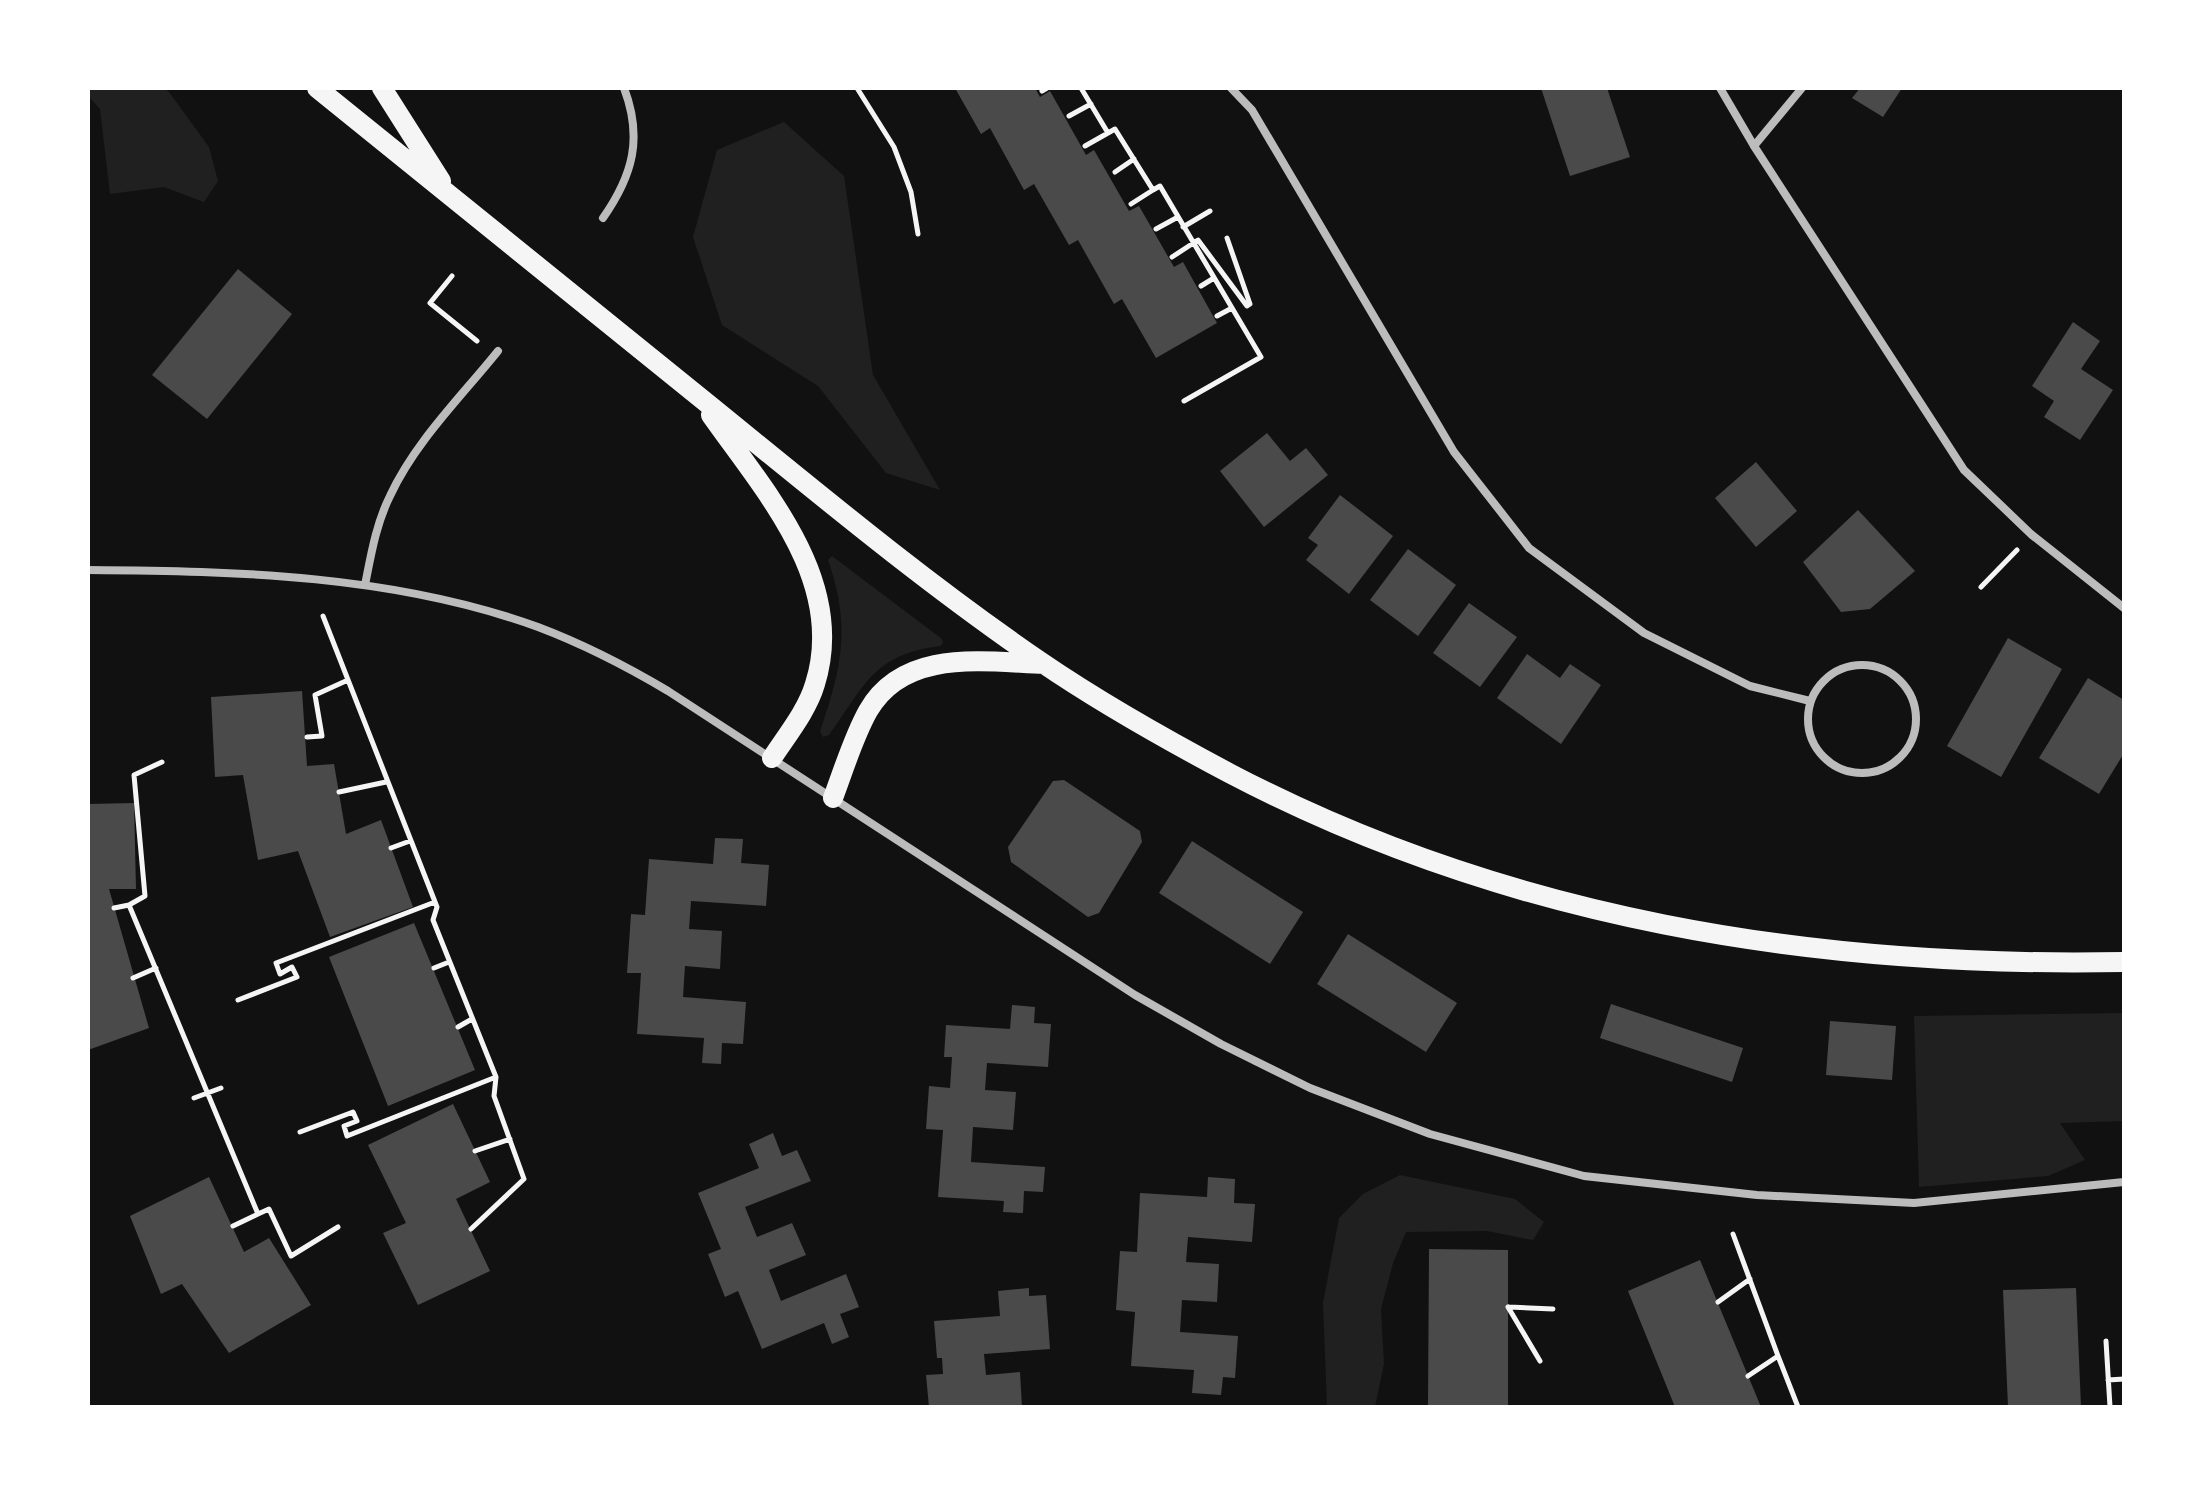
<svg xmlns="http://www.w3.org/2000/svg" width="2212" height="1495" viewBox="0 0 2212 1495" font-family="'Roboto Condensed',sans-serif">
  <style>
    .green { fill: #202020 }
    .building { fill: #4a4a4a }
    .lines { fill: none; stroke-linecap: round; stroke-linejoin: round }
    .path { stroke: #f5f5f5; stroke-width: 5 }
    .minor { stroke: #bcbcbc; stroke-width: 8 }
    .primary { stroke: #f5f5f5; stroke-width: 20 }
  </style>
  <rect width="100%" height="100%" fill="#111"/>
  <!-- green -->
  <path class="green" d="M88,88H164L169,92L209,147L218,181L204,202L164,187L110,194L100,109L88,96Z
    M784,122L844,176L873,375L940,490L886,473L818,386L722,325L693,237L717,150Z
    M832,556L942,639L943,643L940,646C872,655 865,686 829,735L823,737L820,731C842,668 851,625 828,560Z
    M2124,1013V1121L2060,1123L2085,1160L2048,1176L1919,1187L1914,1016Z
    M1400,1175L1515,1199L1544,1222L1533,1240L1487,1231L1406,1232L1393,1263L1381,1309L1384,1364L1375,1407H1327L1323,1303L1339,1218L1363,1194Z"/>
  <!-- building -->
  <path class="building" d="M955,88H1035L1040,97L1050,91L1086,155L1094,150L1129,211L1139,206L1174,267L1183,262L1217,323L1156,358L1122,299L1114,304L1078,240L1069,245L1034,184L1024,190L990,128L981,134Z
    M1541,88H1607L1630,157L1570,176Z
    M1860,88H1902L1883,117L1852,98Z
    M238,269L292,314L207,419L152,375Z
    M2073,322L2100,341L2081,369L2113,390L2080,440L2044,417L2054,401L2032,386Z
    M1267,433L1290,461L1306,448L1328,475L1264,527L1220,471Z
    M1756,462L1797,511L1756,547L1715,498Z
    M1340,495L1393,536L1349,594L1306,560L1318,545L1308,538Z
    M1858,510L1915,571L1870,609L1841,612L1803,562Z
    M1408,549L1456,585L1418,636L1370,600Z
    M1469,603L1517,637L1480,687L1433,653Z
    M2008,638L2062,669L2001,777L1947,746Z
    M1527,654L1560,678L1570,664L1601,685L1561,744L1497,698Z
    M2088,678L2124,700V753L2099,794L2039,758Z
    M302,691L307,766L334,764L346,834L381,820L413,907L330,937L298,851L258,860L243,775L215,777L211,697Z
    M1064,780L1140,831L1142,842L1099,913L1088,917L1011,862L1008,847L1053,781Z
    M134,803L136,889H109L149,1028L88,1050V804Z
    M715,838L743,839L741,863L769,865L766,906L691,901L689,929L722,931L720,969L685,966L683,997L746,1002L743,1044L722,1043L721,1064L702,1063L704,1038L637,1034L641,973H627L631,914L645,915L649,859L713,864Z
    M1192,841L1303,912L1270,964L1159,893Z
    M414,923L475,1070L388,1106L329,957Z
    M1348,934L1457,1003L1426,1052L1317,984Z
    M1611,1004L1743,1048L1732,1082L1600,1038Z
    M1012,1005L1035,1007L1034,1023L1051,1024L1048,1067L987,1063L985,1090L1016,1092L1013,1130L973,1127L971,1162L1045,1167L1043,1192L1024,1191L1023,1213L1003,1212L1004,1201L938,1197L943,1130L926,1129L929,1086L950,1088L952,1057H944L946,1025L1010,1029Z
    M1830,1021L1896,1026L1892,1080L1826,1075Z
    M453,1104L490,1182L456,1199L490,1271L418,1305L383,1233L406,1223L368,1145Z
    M773,1133L782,1156L797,1150L811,1181L745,1207L757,1237L792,1223L806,1255L769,1270L781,1301L846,1274L859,1307L840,1314L849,1337L832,1344L824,1323L762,1349L738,1291L725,1297L708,1254L721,1249L698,1193L759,1168L749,1144Z
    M209,1177L244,1252L269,1238L311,1305L229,1353L182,1284L161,1294L130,1216Z
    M1208,1177L1235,1179L1234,1203L1255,1204L1252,1242L1188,1237L1186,1262L1219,1264L1217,1302L1182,1300L1180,1332L1238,1336L1235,1378L1223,1377L1221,1395L1192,1393L1194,1370L1131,1366L1135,1312L1116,1310L1120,1251L1137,1252L1140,1193L1207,1197Z
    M1429,1249L1508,1250V1407H1428Z
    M1700,1260L1761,1407H1675L1628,1291Z
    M1029,1288V1296L1046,1295L1050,1349L984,1354L986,1375L1020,1372L1022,1407H929L926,1375L943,1374L942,1358H937L934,1321L1000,1316L998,1291Z
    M2076,1288L2081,1407H2008L2003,1290Z"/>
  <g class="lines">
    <!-- path -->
    <path class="path" d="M857,88L894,147L911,192L918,234
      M1081,88L1108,133L1115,129L1153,190L1160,186L1261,357L1184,401
      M1042,91L1047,88
      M1069,116L1091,104
      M1085,146L1108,133
      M1115,172L1134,159
      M1131,204L1153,190
      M1183,227L1210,211
      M1156,229L1178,217
      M1172,257L1198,240L1247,306L1250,304L1227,238
      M452,276L430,303L477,341
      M1201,286L1214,278
      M1217,316L1232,308
      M1981,587L2017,550
      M323,616L437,907L433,920L496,1077L494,1096L524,1179L471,1229
      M307,737L322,736L315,695L348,680
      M162,762L134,775L145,896L129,905L258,1214L269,1209L291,1256L338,1227
      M339,792L386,782
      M391,848L410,841
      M114,908L129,905
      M434,968L449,962
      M133,978L156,968
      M238,1000L297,977L292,967L280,974L276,963L435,902
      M458,1027L472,1019
      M194,1098L221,1088
      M300,1132L353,1112L357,1121L344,1126L347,1136L496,1077
      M475,1151L510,1139
      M233,1226L258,1214
      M1733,1234L1778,1356L1748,1376
      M1718,1302L1750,1279
      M1508,1307L1540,1361
      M1509,1307L1553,1309
      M2106,1341L2110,1407
      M1778,1356L1798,1407
      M2108,1380L2124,1379"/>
    <!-- minor -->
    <path class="minor" d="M1231,88L1252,110L1454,452L1529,548L1644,633L1750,686L1810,701
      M1720,88L1754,146L1964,470L2032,535L2124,608
      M1754,146L1802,88
      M603,218C633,175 643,138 624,88
      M88,570C238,571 395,575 538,627C583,644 626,666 668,691L1135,995L1221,1044L1310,1088L1430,1134L1584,1176L1757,1195L1914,1203L2124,1182
      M365,585C371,555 376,524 390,496C415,442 461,397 498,351
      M1808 719a54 54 0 1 1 108 0a54 54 0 1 1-108 0Z"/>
    <!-- primary -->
    <path class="primary" d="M317,88C449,194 581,301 713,408C820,495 927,584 1041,662C1101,703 1165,739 1229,773C1507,919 1813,968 2124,962
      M382,88L441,181
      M711,415C766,493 847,582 815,684C807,711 787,735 772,758
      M833,798C844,769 853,738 868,711C904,648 984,662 1044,664"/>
  </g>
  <!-- border -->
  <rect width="2212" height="1495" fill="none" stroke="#ffffff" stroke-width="180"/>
</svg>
